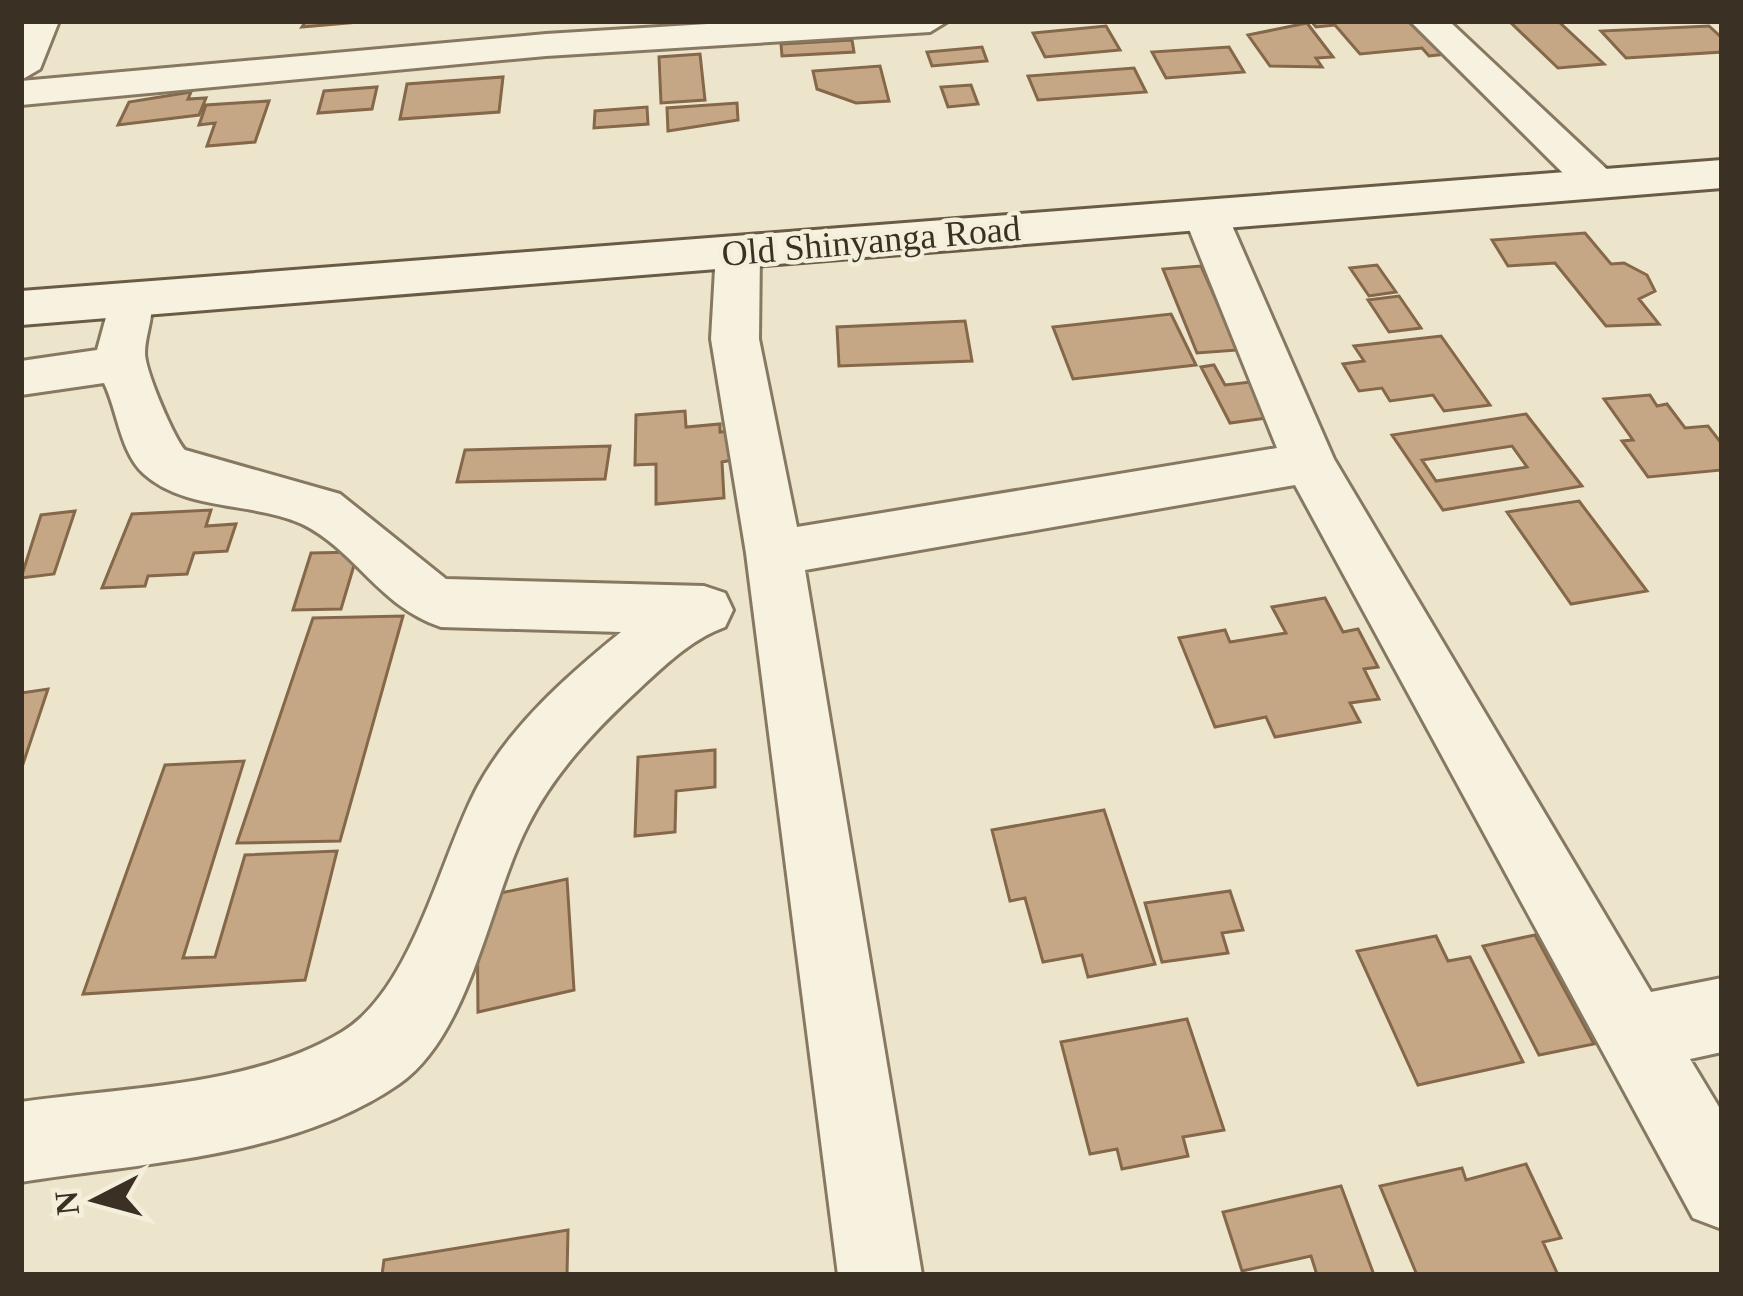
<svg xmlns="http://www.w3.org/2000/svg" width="1743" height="1296" viewBox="0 0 1743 1296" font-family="'Times New Roman',serif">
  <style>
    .building { fill: #c6a785; stroke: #856749; stroke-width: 3; fill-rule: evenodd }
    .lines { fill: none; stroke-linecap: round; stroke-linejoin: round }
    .street-casing { stroke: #877961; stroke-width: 6 }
    .secondary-casing { stroke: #6a5b44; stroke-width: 6 }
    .street { fill: #f7f2df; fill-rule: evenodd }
    .secondary { fill: #f7f2df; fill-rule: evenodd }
    .labels { text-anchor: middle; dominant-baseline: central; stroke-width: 9; stroke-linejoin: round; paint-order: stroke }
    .far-street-label { font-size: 36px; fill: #3a3023; stroke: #f4efdb }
  </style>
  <rect width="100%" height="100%" fill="#ece5cc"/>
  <!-- building -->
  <path class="building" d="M306,21H371L302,27Z
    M1311,21H1421L1456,53L1429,56L1422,48L1360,54L1335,25L1316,27Z
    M1509,21H1558L1604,64L1558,68Z
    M1307,23L1333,57L1316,58L1322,67L1270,66L1248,35Z
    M1106,26L1120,50L1045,57L1033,33Z
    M1709,26L1722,38V52L1626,58L1601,31Z
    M852,40L854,52L782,56L781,44Z
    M982,47L987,61L932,66L927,52Z
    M1229,47L1244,72L1166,78L1152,52Z
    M700,54L705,100L661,103L659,57Z
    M880,66L889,101L856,103L817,89L813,71Z
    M1134,68L1146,92L1038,100L1028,76Z
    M503,77L499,112L400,119L407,84Z
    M971,85L978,104L948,107L941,87Z
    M377,87L372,109L318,113L324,91Z
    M191,92L188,99L206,98L199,115L118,125L129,102Z
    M269,101L255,142L207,146L215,123L199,125L206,105Z
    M737,103L738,120L668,131L667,108Z
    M647,107L648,124L594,128L595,111Z
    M1585,233L1611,264L1624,263L1647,275L1655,291L1639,299L1659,324L1606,326L1555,263L1508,266L1492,240Z
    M1377,265L1396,292L1369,296L1350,268Z
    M1201,266L1238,350L1197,353L1163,269Z
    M1399,296L1421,328L1389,332L1368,300Z
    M1171,314L1196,365L1073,379L1053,327Z
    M965,321L972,361L839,366L837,327Z
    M1441,336L1490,405L1444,411L1433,395L1390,401L1382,388L1359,391L1343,364L1364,361L1354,346Z
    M1214,365L1225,385L1268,380L1288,415L1230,423L1201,367Z
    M1650,395L1657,406L1667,404L1685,428L1708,426L1722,444V470L1648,477L1622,441L1633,440L1604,399Z
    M685,411L686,427L720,424V432L730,431L732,460L722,462L724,498L656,504V464L635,465L636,415Z
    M1526,414L1582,486L1443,510L1392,435ZM1512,446L1527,467L1436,481L1422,460Z
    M610,446L605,479L457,482L465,450Z
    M1579,501L1647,591L1571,604L1507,512Z
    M211,510L206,526L236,524L227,551L194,553L187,574L148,576L145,586L102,588L132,514Z
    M75,511L54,574L21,578L41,515Z
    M358,552L341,609L293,610L311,553Z
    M1325,598L1343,632L1358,629L1378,667L1364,669L1379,699L1350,703L1360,722L1275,737L1266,717L1215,727L1179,638L1225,630L1230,642L1286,633L1272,607Z
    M403,616L340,841L237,843L313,618Z
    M48,689L21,770V693Z
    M715,750V787L676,791L675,832L635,836L638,757Z
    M244,761L183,958L215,957L245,855L337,851L305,980L83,994L165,765Z
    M1104,810L1155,964L1088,977L1082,955L1043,962L1025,898L1010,901L992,830Z
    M567,879L574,990L478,1012L477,898Z
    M1230,891L1243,930L1222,933L1228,953L1162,962L1145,903Z
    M1535,935L1594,1044L1539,1055L1483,946Z
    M1436,936L1448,961L1470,957L1523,1062L1418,1085L1357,951Z
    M1187,1019L1224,1130L1183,1137L1188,1156L1122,1169L1117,1149L1090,1154L1061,1042Z
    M1526,1164L1561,1238L1543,1242L1558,1275H1417L1380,1186L1462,1168L1466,1180Z
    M1341,1186L1374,1275H1317L1311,1256L1242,1271L1223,1212Z
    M568,1230L567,1275H382L384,1260Z"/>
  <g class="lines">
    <!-- street casing -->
    <g class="street-casing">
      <path id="street" d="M23,21H59L40,69L21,80Z
        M756,21H948L930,32L546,56L21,105V81L546,34Z
        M1410,21H1449L1613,175L1619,184L1613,193H1583Z
        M1205,201L1220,205L1227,214L1334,459L1651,992L1722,978V1052L1690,1059L1722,1112V1229L1693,1218L1295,485L805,570L922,1275H838L746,553L711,339L716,252L722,242H754L760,252L759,339L797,527L1277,448L1183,214L1190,205Z
        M130,284L146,288C159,308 145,331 145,353C145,371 174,438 185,450L340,494L446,579L704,586L725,593L733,610L725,627C691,639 663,667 637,691C595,730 554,773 528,825C489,900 471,1034 399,1084C292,1158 145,1162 21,1182V1102C124,1087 251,1087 342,1032C413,989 440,857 478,786C512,724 567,676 621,632L441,627C377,605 357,551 302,524C254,502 185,511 144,474C120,452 118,412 104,383L21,395V361L97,350L114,288Z"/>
    </g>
    <!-- secondary casing -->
    <g class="secondary-casing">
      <path id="secondary" d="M1722,160V188L21,325V291Z"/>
    </g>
    <!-- street -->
    <use href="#street" class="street"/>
    <!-- secondary -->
    <use href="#secondary" class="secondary"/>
  </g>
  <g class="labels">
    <!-- far-street labels -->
    <g class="far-street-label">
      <text transform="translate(871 241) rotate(-5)">Old Shinyanga Road</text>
    </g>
  </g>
  <!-- border -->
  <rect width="1743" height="1296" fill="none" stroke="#3a3023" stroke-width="48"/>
  <!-- north arrow -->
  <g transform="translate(96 1200) rotate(264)" stroke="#f4efdb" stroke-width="9" paint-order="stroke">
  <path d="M0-9L21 45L0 30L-21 45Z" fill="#3a3023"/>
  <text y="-18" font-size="33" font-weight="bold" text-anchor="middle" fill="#3a3023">N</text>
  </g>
</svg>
